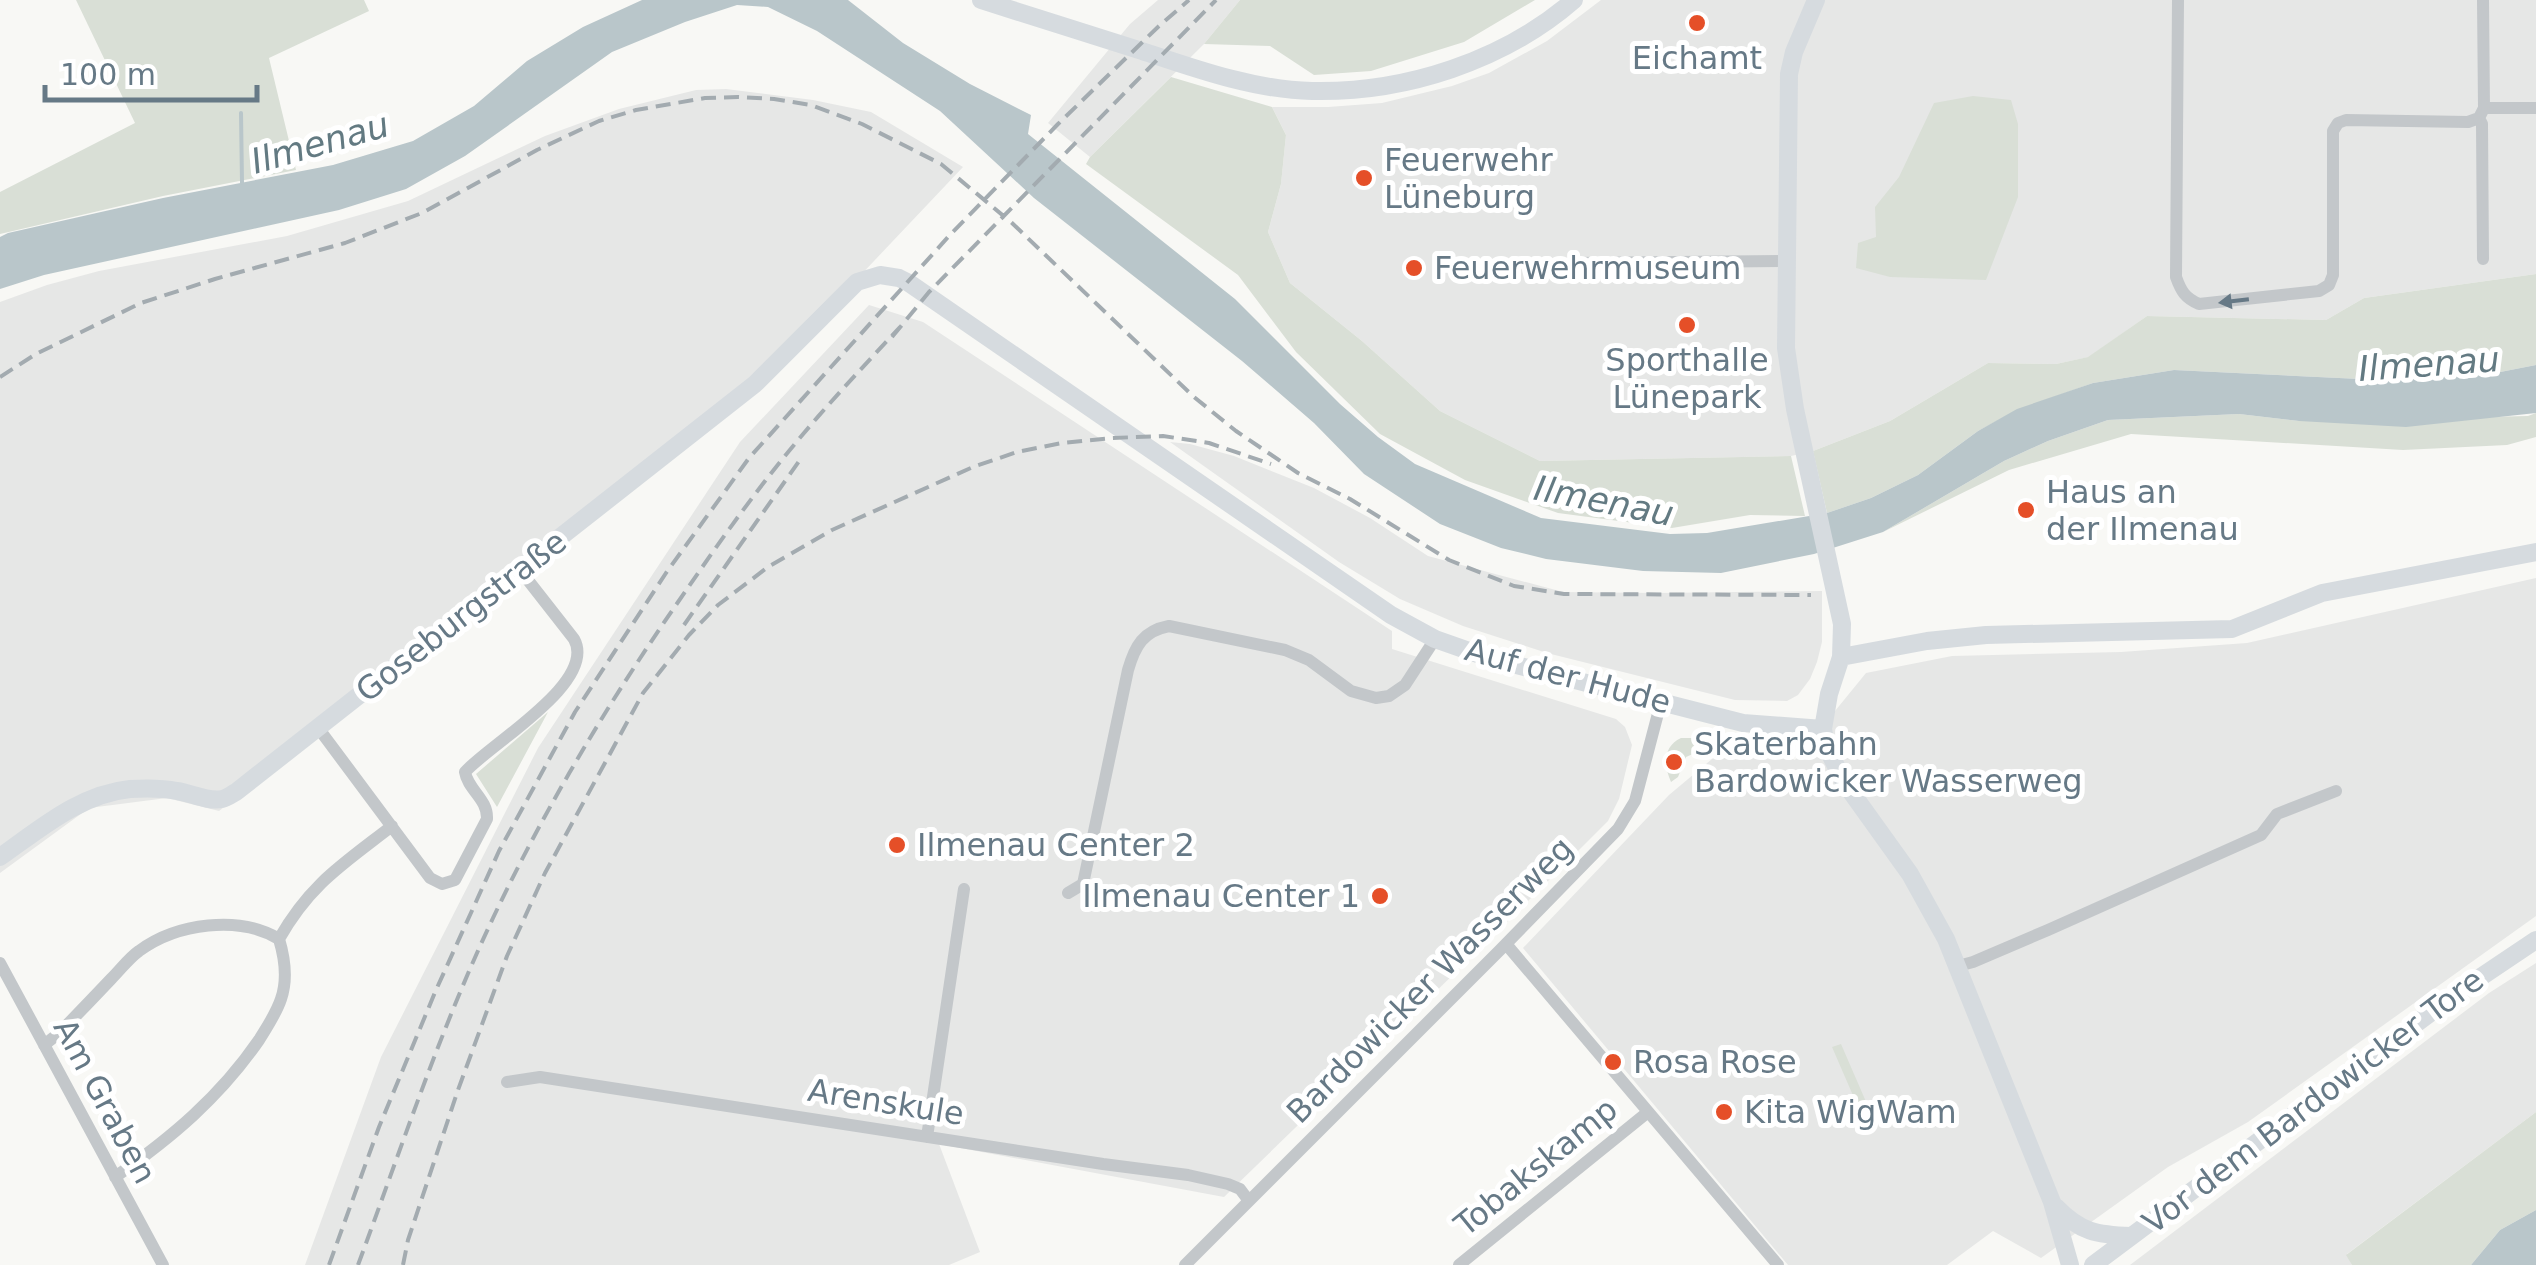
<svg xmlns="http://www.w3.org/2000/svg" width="2536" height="1265" viewBox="0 0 2536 1265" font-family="'DejaVu Sans',sans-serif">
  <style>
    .built { fill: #e6e7e6 }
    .green { fill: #d9dfd6 }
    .water { fill: #b9c6ca }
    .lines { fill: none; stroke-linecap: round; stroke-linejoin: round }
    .stream { stroke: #b9c6ca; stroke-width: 4 }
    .street { stroke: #c3c7ca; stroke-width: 12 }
    .secondary { stroke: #d6dbdf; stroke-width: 18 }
    .rail { stroke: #a3abb0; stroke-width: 4; stroke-dasharray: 15 8; stroke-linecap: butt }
    .oneway { fill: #667986 }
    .poi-dot { fill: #e54f28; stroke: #fff; stroke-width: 4 }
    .labels { text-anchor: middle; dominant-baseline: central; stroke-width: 10; stroke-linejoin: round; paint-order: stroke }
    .poi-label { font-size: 32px; fill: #667986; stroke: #fff; text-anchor: start }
    .street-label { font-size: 32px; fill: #667986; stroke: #fff }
    .water-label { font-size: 35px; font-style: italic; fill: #637a82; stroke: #fff }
  </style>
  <rect width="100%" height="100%" fill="#f8f8f5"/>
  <!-- built -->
  <path class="built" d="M1158,0H1240L1204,44L1090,157L1048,123L1130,24Z
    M1601,0H2536V274L2364,298L2326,320L2147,316L2089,357L2056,364L1988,363L1890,421L1813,451L1791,456L1540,461L1440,411L1362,341L1290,283L1268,232L1281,184L1286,135L1272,107H1328L1382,103L1452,86L1489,73L1547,41Z
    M726,89L813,100L871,112L963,167L732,411L219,811L167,798L89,808L0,873V302L47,285L99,271L287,236L408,201L545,136L619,109L696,90Z
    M869,305L923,322L1392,631V649L1616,719L1625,727L1632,745L1619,799L1608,821L1492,937L1224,1197L939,1144L980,1252L949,1265H305L381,1057L538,748L740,442Z
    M1170,442L1190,444L1234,456L1314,488L1370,518L1428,556L1563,592L1656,593L1822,591V642L1817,662L1810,679L1798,695L1787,701L1735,700L1547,653L1463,626L1400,599L1339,562Z
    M2536,578V916L2248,1122L2168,1167L2041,1258L1993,1231L1947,1265H1788L1523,948L1669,795L1712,759L1740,746L1781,754L1795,760L1866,673L1952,656L2121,652L2247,643Z
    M2536,963V1112L2347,1254L2352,1265H2130L2489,993Z"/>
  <!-- green -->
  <path class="green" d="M76,0H364L369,11L269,58L296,170L163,196L0,234V192L135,123Z
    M1240,0H1535L1464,42L1371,71L1314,75L1270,46L1204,44Z
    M1171,77L1272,107L1286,135L1281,184L1268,232L1290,283L1362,341L1440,411L1540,461L1791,456L1805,516L1750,515L1672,528L1558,513L1465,480L1380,434L1296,352L1238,275L1086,164L1090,157Z
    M1973,96L2011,100L2018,124V197L1986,280L1890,277L1856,268L1858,243L1876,237L1875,207L1899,177L1934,103Z
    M2536,274V365L2485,375L2360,379L2174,370L2093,383L2017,410L1978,431L1918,475L1871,498L1827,513L1813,451L1890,421L1988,363L2056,364L2088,357L2147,316L2326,320L2364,298Z
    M2536,413V437L2507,445L2403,450L2131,434L2009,470L1883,532L2004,461L2048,441L2108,420L2239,414L2299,421L2528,416Z
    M548,712L497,807L476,774Z
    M1681,738H1698L1702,750L1686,757L1678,777L1671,782C1664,766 1662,747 1681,738Z
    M1841,1044L1867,1104L1858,1107L1832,1047Z
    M2536,1112V1210L2500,1230L2471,1265H2352L2346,1255Z"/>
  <!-- water -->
  <path class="water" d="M642,0H848L903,43L970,84L1031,115L1028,134L1235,299L1340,404L1378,437L1415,464L1541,518L1670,534L1707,533L1827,513L1871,498L1918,475L1978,431L2017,409L2093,383L2174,370L2360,379L2485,375L2536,365V413L2406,427L2299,421L2239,414L2108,420L2048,441L2004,461L1883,532L1814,554L1721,573L1643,571L1546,559L1501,548L1440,524L1364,474L1314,423L1242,361L1034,198L940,111L817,31L768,7L737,5L685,22L612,52L465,156L406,189L339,210L44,275L0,289V237L8,233L163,198L333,165L413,141L474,106L527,61L583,27Z
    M2536,1210V1265H2471L2500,1230Z"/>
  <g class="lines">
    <!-- stream -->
    <path class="stream" d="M241,113L242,183"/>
    <!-- street -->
    <path class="street" d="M2178,0L2176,277C2181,291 2185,298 2199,304L2319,291L2329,285L2333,275V131L2338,123L2346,120L2468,122L2479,118
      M2484,108H2536
      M2483,259L2482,124L2479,118L2484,108L2483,0
      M1572,263L1786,261
      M319,729L430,878L442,884L455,880L487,819C488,799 468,790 465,772C490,744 598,682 574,639L520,570
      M1068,893L1083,884L1128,670C1135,646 1143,631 1169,626L1285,650L1309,660L1351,691L1376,698L1389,696L1405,685L1435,639
      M1506,944L1778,1265
      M0,963L163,1265
      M1958,966L1973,962L2048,930L2261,835L2277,814L2336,791
      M44,1045L58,1034C76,1016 94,997 112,978C121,969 129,958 139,951C177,923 239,915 279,939
      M507,1082L540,1077L1103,1164L1188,1175L1228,1184L1240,1189L1249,1201
      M927,1137L964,889
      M115,1177C171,1138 220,1097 259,1040C267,1027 276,1014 281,999C288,979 285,959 279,939C310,884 343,864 392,826
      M1185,1265L1500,950L1618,829L1635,801L1661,702
      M1459,1265L1648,1112"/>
    <!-- secondary -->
    <path class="secondary" d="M981,0C1035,17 1088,34 1142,51C1196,69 1255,90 1312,91C1405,93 1504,61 1574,0
      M1816,0L1794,52L1789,74L1786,348L1795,409L1842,624L1841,657L1829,694L1823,729L1826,746L1844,782L1910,874L1946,939L2052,1202L2070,1265
      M1841,657L1927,641L1986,635L2232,629L2322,593L2536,552
      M0,857C40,829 80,794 130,789C145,788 162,788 177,791C191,793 208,802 222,799C227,798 232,794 236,792L755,384L857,282L880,275L899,278L909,283L1391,615L1435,639L1489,658L1743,723L1823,729
      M2056,1207C2080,1232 2097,1235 2131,1236
      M2093,1265L2457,993L2536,940"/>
    <!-- rail -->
    <path class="rail" d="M892,337L929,292L1216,0
      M0,377L36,354L141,303L215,279L345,243L422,213L537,150L599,121L636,110L705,98L738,97L774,99L811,105L862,124L941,164L1012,223L1194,397L1236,431L1298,473L1350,499L1449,560L1514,586L1564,594L1811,595
      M684,625L802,457
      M329,1265L379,1127L436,990L499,851L575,712L666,573L749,458L949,236L1058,124L1159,26L1189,0
      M358,1265C401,1149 440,1030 493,918C547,804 613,695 685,592C718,544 752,496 789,451C824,408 862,368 900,327
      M403,1265L408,1240L458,1090L507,956L545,873L643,693L689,635L718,605L768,567L832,530L973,467L1017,452L1062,443L1112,438L1163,436L1209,443L1271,464"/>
  </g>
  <!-- one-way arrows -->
  <defs><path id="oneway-solid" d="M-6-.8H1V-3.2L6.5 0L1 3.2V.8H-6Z" transform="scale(2.5)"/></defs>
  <use class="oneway" href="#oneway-solid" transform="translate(2234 301) rotate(173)"/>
  <!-- markers -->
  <g class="poi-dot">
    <circle cx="1697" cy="23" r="10"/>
    <circle cx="1364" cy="178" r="10"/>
    <circle cx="1414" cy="268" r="10"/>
    <circle cx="1687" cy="325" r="10"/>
    <circle cx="2026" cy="510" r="10"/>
    <circle cx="1674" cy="762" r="10"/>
    <circle cx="897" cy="845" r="10"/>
    <circle cx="1380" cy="896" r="10"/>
    <circle cx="1613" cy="1062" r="10"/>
    <circle cx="1724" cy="1112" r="10"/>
  </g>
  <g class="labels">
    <!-- poi labels -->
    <g class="poi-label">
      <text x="1697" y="58" text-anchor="middle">Eichamt</text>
      <text x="1384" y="160">Feuerwehr<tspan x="1384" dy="37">Lüneburg</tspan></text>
      <text x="1434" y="268">Feuerwehrmuseum</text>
      <text x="1687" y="360" text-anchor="middle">Sporthalle<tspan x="1687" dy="37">Lünepark</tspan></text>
      <text x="2046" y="492">Haus an<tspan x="2046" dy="37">der Ilmenau</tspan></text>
      <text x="1694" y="744">Skaterbahn<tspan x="1694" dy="37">Bardowicker Wasserweg</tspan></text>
      <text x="917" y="845">Ilmenau Center 2</text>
      <text x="1360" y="896" text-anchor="end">Ilmenau Center 1</text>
      <text x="1633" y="1062">Rosa Rose</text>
      <text x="1744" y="1112">Kita WigWam</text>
    </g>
    <!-- street labels -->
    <g class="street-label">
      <text transform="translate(461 616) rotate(-38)">Goseburgstraße</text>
      <text transform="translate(1568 676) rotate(15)">Auf der Hude</text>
      <text transform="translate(1430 980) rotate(-45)">Bardowicker Wasserweg</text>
      <text transform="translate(105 1101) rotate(62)">Am Graben</text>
      <text transform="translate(2313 1101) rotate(-37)">Vor dem Bardowicker Tore</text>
      <text transform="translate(886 1102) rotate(9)">Arenskule</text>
      <text transform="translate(1536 1167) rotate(-39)">Tobakskamp</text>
    </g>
    <!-- water labels -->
    <g class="water-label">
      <text transform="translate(320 143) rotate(-16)">Ilmenau</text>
      <text transform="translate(2429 364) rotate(-4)">Ilmenau</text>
      <text transform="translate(1604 501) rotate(11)">Ilmenau</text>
    </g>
  </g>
  <!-- scale -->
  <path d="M45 85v15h212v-15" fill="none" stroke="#667986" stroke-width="5"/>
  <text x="60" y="85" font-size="30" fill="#667986" stroke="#ffffff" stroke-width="8" paint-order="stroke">100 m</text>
</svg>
